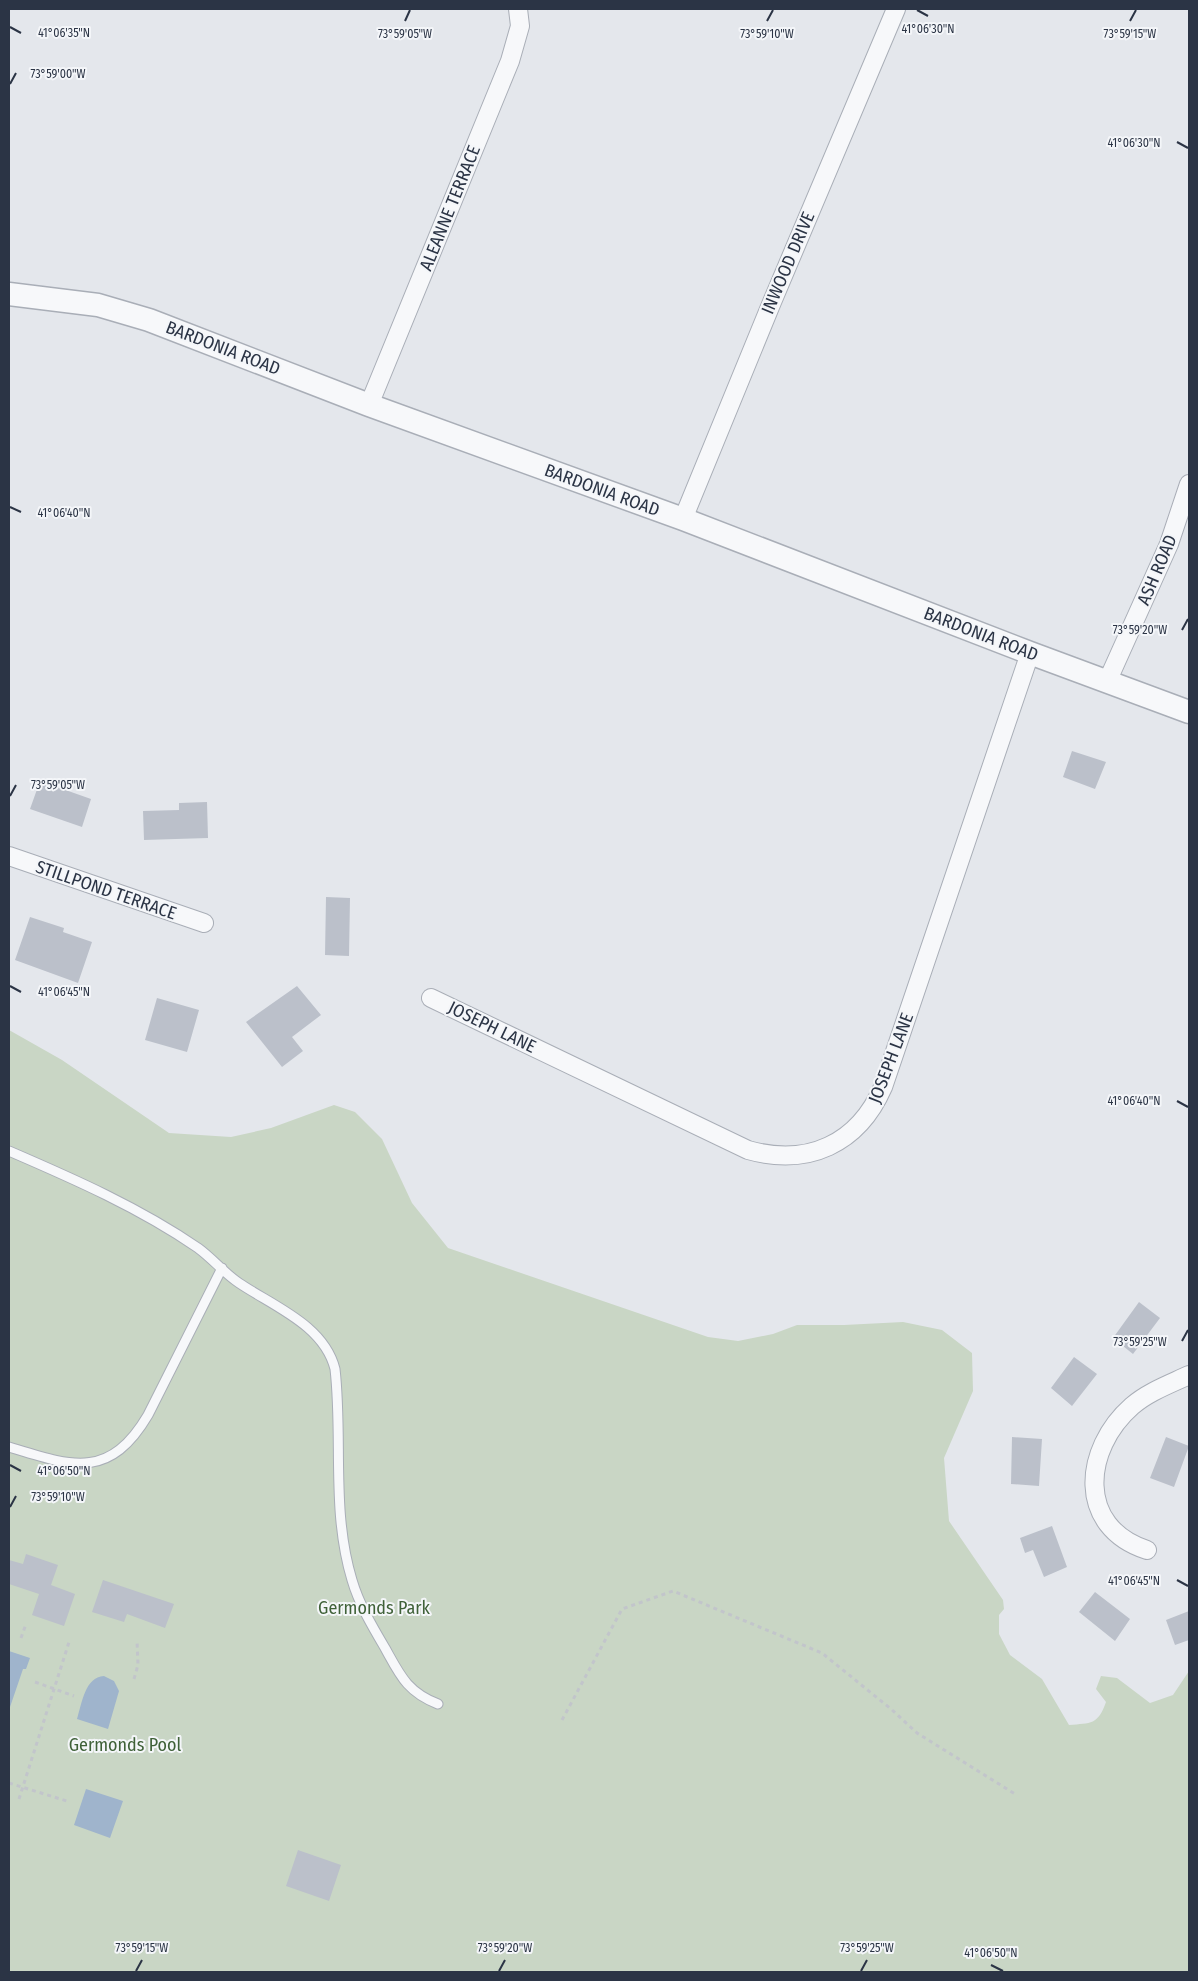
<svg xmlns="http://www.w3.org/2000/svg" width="1198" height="1981" viewBox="0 0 1198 1981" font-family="'Fira Sans Condensed',sans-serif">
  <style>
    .green { fill: #c9d6c5 }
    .water { fill: #9fb4cc }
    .building { fill: #bbc0ca }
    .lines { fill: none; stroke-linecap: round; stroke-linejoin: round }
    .service-casing { stroke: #a9aeb7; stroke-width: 11 }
    .minor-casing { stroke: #a9aeb7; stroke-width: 20 }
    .tertiary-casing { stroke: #a9aeb7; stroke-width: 25 }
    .path { stroke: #c2c5cb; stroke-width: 3; stroke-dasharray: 4 4; stroke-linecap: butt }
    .service { stroke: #f7f8fa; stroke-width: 9 }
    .minor { stroke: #f7f8fa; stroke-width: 18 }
    .tertiary { stroke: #f7f8fa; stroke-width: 22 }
    .ticks { fill: none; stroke: #2b3445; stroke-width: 2 }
    .labels { text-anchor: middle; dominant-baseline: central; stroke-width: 4; stroke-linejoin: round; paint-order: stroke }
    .street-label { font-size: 18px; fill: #2b3445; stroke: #f4f6f9 }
    .park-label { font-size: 18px; fill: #3f6138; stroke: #f4f6f9 }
    .ticks-label { font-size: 12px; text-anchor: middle; fill: #2b3445; stroke: #f4f6f9; stroke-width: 4; stroke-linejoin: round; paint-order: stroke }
  </style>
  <rect width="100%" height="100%" fill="#e4e7ec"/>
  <!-- green -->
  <path class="green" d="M9,1030L62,1060L169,1133L231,1137L271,1128L334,1105L355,1112L382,1139L412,1203L448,1248L708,1337L738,1341L773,1334L797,1325H844L903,1322L942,1330L972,1353L973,1391L944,1458L949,1521L1003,1600L1004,1609L999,1615V1634L1010,1655L1042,1679L1069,1725C1091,1723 1098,1725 1106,1702L1096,1689L1101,1676L1117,1678L1150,1703L1173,1695L1189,1671V1972H9Z"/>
  <!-- water -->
  <path class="water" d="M9,1651L30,1658L26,1669H23L9,1710Z
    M104,1676L114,1681L119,1691L108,1729L77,1719C82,1703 85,1677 104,1676Z
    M86,1789L123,1801L110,1838L74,1825Z"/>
  <!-- building -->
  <path class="building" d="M1072,751L1106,762L1095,789L1063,777Z
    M40,781L91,799L82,827L30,809Z
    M207,802L208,838L144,840L143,811L179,810V803Z
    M326,897L350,898L349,956L325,955Z
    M30,917L64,928L63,932L92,942L78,983L15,960Z
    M297,986L321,1015L292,1037L303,1051L282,1067L246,1022Z
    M157,998L199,1010L187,1052L145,1040Z
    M1139,1302L1160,1318L1133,1354L1113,1338Z
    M1074,1357L1097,1374L1072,1406L1051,1388Z
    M1012,1437L1042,1439L1039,1486L1011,1484Z
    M1166,1437L1189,1446L1174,1487L1150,1478Z
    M1052,1526L1067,1567L1044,1577L1033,1550L1025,1553L1020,1538Z
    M26,1554L58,1565L51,1585L75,1594L64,1626L32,1615L39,1594L9,1584V1560L23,1564Z
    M103,1580L174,1604L165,1628L127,1614L124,1622L92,1612Z
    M1095,1592L1130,1619L1115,1641L1079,1612Z
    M1189,1611V1640L1175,1645L1166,1620Z
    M298,1850L341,1865L329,1901L286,1886Z"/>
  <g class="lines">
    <!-- service casing -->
    <g class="service-casing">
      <path id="service" d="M9,1151C74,1179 140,1208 198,1248C213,1259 224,1273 239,1283C273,1306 324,1325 335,1369C343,1439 331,1511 352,1580C359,1604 372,1626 385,1648C400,1675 407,1692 438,1704
        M9,1447C71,1466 109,1481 148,1415L222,1268"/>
    </g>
    <!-- minor casing -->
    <g class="minor-casing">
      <path id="minor" d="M369,405L510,61L520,26L518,9
        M683,519L772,302L896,9
        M1107,682L1169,544L1189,484
        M9,856L204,923
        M431,998L748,1150C808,1167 858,1144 883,1087L1030,653
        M1147,1550C1076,1527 1083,1449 1132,1406C1148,1392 1170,1384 1189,1375"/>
    </g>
    <!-- tertiary casing -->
    <g class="tertiary-casing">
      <path id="tertiary" d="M9,294L98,305L149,320L369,405L683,519L1030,653L1189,712"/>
    </g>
    <!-- path -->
    <path class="path" d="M21,1638L26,1624
      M134,1679L138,1665L137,1640
      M35,1682L74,1696
      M562,1720L622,1609L673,1591L822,1653L891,1709L917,1733L1015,1794
      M9,1783L70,1802
      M19,1799L70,1639"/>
    <!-- service -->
    <use href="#service" class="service"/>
    <!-- minor -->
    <use href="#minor" class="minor"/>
    <!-- tertiary -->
    <use href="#tertiary" class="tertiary"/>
  </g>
  <!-- ticks -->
  <path class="ticks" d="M917,10L928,16M405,21L410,10M767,21L773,10M1130,21L1136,10M10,27L21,33M10,84L16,73M1177,142L1188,148M10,507L21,512M1182,630L1188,619M10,796L16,785M10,986L21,992M1177,1101L1188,1107M1182,1341L1188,1330M10,1465L21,1471M10,1507L16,1496M1177,1580L1188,1586M991,1965L1003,1971M136,1971L142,1960M499,1971L505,1960M861,1971L867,1960"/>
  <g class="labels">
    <!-- street labels -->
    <g class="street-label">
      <text transform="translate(450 208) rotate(-68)">ALEANNE TERRACE</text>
      <text transform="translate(788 263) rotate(-67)">INWOOD DRIVE</text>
      <text transform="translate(223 348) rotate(21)">BARDONIA ROAD</text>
      <text transform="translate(602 490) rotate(20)">BARDONIA ROAD</text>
      <text transform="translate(1157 570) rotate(-67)">ASH ROAD</text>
      <text transform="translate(981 634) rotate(21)">BARDONIA ROAD</text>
      <text transform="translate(106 890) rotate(19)">STILLPOND TERRACE</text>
      <text transform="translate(492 1027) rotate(26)">JOSEPH LANE</text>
      <text transform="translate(891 1058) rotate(-69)">JOSEPH LANE</text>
    </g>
    <!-- park labels -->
    <g class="park-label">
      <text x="374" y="1608">Germonds Park</text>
      <text x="125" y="1745">Germonds Pool</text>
    </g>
  </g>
  <g class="ticks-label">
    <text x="928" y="33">41°06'30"N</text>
    <text x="64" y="37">41°06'35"N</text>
    <text x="405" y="38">73°59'05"W</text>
    <text x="767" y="38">73°59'10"W</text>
    <text x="1130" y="38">73°59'15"W</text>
    <text x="58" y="78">73°59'00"W</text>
    <text x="1134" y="147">41°06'30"N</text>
    <text x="64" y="517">41°06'40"N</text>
    <text x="1140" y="634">73°59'20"W</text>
    <text x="58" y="789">73°59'05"W</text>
    <text x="64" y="996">41°06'45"N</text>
    <text x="1134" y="1105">41°06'40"N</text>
    <text x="1140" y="1346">73°59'25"W</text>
    <text x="64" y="1475">41°06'50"N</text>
    <text x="58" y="1501">73°59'10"W</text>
    <text x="1134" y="1585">41°06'45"N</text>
    <text x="142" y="1952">73°59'15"W</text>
    <text x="505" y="1952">73°59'20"W</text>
    <text x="867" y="1952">73°59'25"W</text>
    <text x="991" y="1957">41°06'50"N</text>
  </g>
  <!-- border -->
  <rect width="1198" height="1981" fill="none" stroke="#2b3445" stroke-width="20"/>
</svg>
